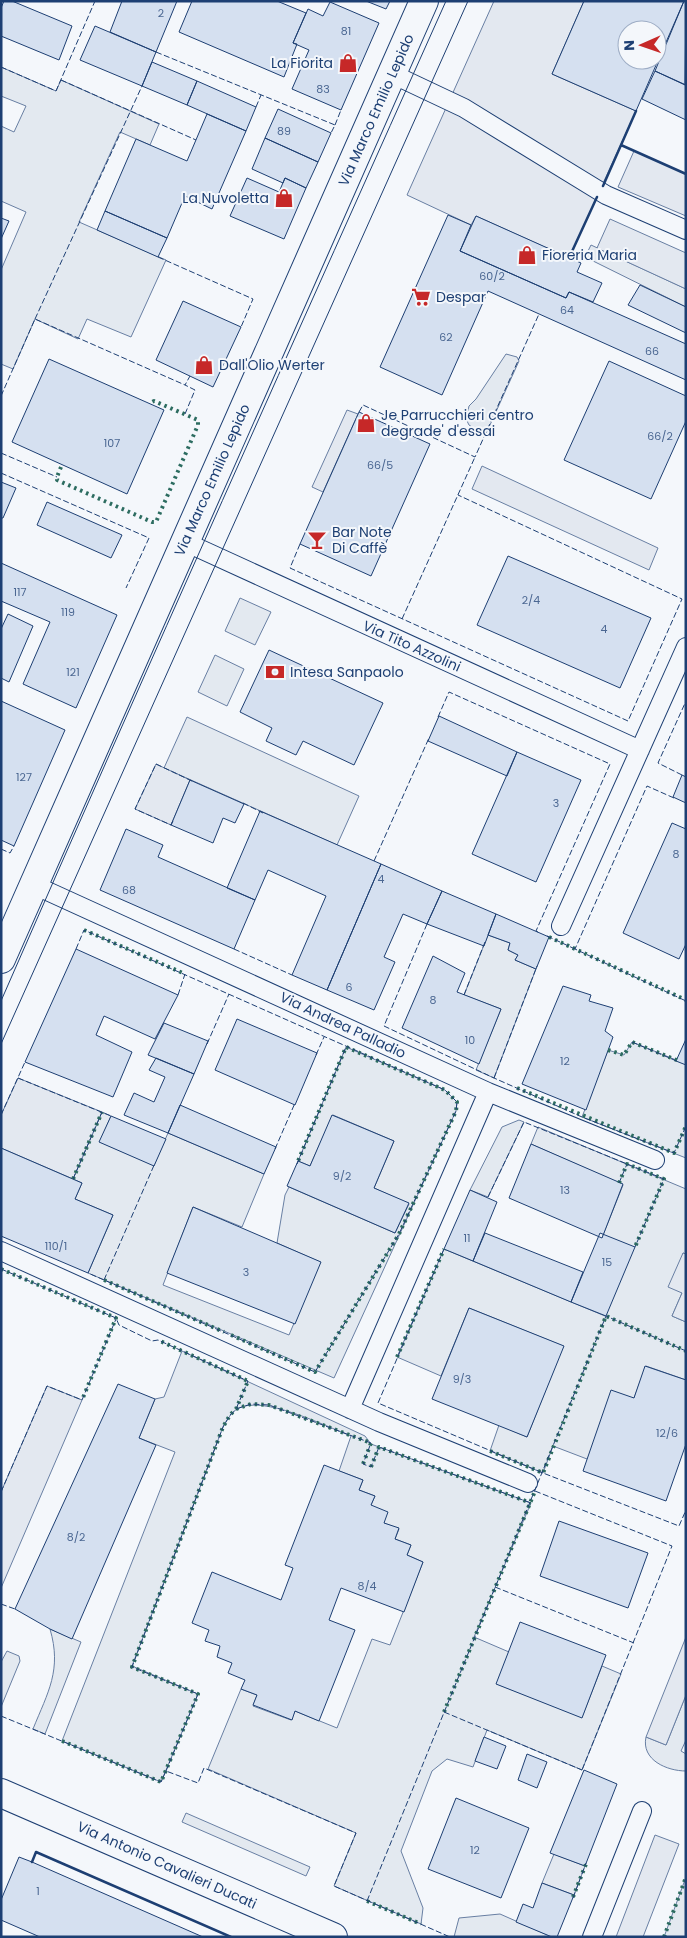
<svg xmlns="http://www.w3.org/2000/svg" width="687" height="1938" viewBox="0 0 687 1938" font-family="Poppins,sans-serif">
  <style>
    .green { fill: #e3e9f0; stroke: #687fa3 }
    .parking { fill: #e3e8f0; stroke: #687fa3 }
    .building { fill: #d5e0f0; stroke: #1d3f73; fill-rule: evenodd }
    .lines { fill: none; stroke-linecap: round; stroke-linejoin: round }
    .lane-casing { stroke: #1d3f73; stroke-width: 20 }
    .street-casing { stroke: #1d3f73; stroke-width: 30 }
    .secondary-casing { stroke: #1d3f73; stroke-width: 30 }
    .lane { stroke: #f4f7fb; stroke-width: 18 }
    .street { stroke: #f4f7fb; stroke-width: 28 }
    .secondary { stroke: #f4f7fb; stroke-width: 28 }
    .tram { stroke: #1d3f73; stroke-width: 1 }
    .hedge { stroke: #2c6c60; stroke-width: 4; stroke-dasharray: 2.5 4; stroke-linecap: butt }
    .fence { stroke: #1d3f73; stroke-width: 1; stroke-dasharray: 6 2.5; stroke-linecap: butt }
    .wall { stroke: #1d3f73; stroke-width: 2.5 }
    .labels { text-anchor: middle; dominant-baseline: central; stroke-width: 4; stroke-linejoin: round; paint-order: stroke }
    .number-label { font-size: 11px; fill: #4b6792 }
    .poi-label { font-size: 14px; fill: #1d3f73; stroke: #f4f7fb; text-anchor: start }
    .street-label { font-size: 14px; fill: #1d3f73; stroke: #f4f7fb }
  </style>
  <rect width="100%" height="100%" fill="#f4f7fb"/>
  <!-- green -->
  <path class="green" d="M1,67L56,91L61,80L159,124L150,145L120,132L79,222L166,260L131,337L87,319L78,339L35,319L13,369L1,364V270L26,212L1,201V126L14,132L26,106L1,96Z
    M591,245L686,289V307L585,257Z
    M506,354L517,357L519,361L485,436L469,425L466,419L469,406L476,399Z
    M240,598L271,612L255,645L225,631Z
    M215,655L244,669L227,706L198,692Z
    M187,717L359,796L337,845L164,768Z
    M488,935L510,943L508,950L518,955L515,960L536,969L494,1078L476,1070L501,1009L464,995Z
    M632,1042L686,1064V1158L582,1117L608,1050L624,1055Z
    M346,1047L445,1090L457,1102L456,1111L334,1378L88,1273L113,1215L75,1199L82,1183L73,1179L102,1112L111,1116L100,1142L154,1165L168,1133L264,1174L242,1227L193,1207L163,1285L289,1335L320,1262L277,1243L285,1195L289,1187L395,1233L409,1204L374,1188L394,1141L333,1115L310,1166L298,1161Z
    M519,1120L524,1122L488,1197L470,1190L502,1127Z
    M538,1127L686,1189V1254L683,1253L682,1293L672,1316L686,1322V1380L646,1366L634,1398L587,1459L553,1446L543,1473L490,1451L499,1425L527,1437L563,1346L469,1308L441,1376L397,1357L444,1249L605,1316L603,1235L623,1185L531,1144Z
    M182,1351L365,1436L371,1444L531,1503L474,1637L509,1652L497,1684L582,1717L602,1666L621,1674L582,1770L487,1730L473,1767L447,1759L432,1771L401,1851L423,1908L421,1924L334,1886L356,1833L208,1769L241,1689L257,1695L253,1706L291,1720L295,1711L337,1728L372,1639L390,1645L423,1562L407,1555L411,1545L395,1539L399,1529L384,1523L371,1505L375,1496L359,1490L363,1480L339,1471L351,1436C325,1426 262,1394 237,1409C231,1413 227,1420 223,1427L132,1666L198,1694L161,1782L62,1741L175,1452L139,1438L155,1399L164,1397Z
    M50,1629L81,1642L45,1734L33,1729C48,1692 62,1670 50,1629Z
    M7,1651L19,1656L20,1661L1,1707V1662Z
    M686,1695V1740L681,1751L686,1754V1771C667,1771 641,1760 646,1737L666,1745Z
    M186,1813L310,1867L306,1876L182,1822Z
    M686,1877V1937H664Z
    M500,1914L552,1937H454L459,1918Z"/>
  <!-- parking -->
  <path class="parking" d="M494,1H584L552,74L636,111L569,258L476,216L471,225L407,195Z
    M634,151L686,174V216L618,187Z
    M610,219L686,253V289L597,248Z
    M347,410L358,414L323,492L312,487Z
    M482,466L658,548L649,570L472,489Z
    M156,764L190,780L171,825L135,809Z
    M18,1078L102,1112L73,1179L1,1148V1115Z
    M683,1253L686,1254V1322L672,1316L682,1293L668,1287Z
    M47,1386L82,1400L1,1588V1492Z
    M686,1637V1695L666,1745L646,1737Z
    M655,1835L679,1844L643,1937H616Z
    M554,1854L585,1866L574,1895L542,1883Z"/>
  <!-- building -->
  <path class="building" d="M4,1H12L72,26L59,60L1,36V8Z
    M122,1H177L156,52L110,32Z
    M192,1H277L306,13L293,43L297,44L284,77L179,32Z
    M366,1H390L386,9Z
    M584,1H684L636,111L552,74ZM627,30H657V60H627Z
    M684,1H686L685,85L655,71Z
    M330,2L379,23L341,110L292,89L309,50L293,43L308,9L323,16Z
    M95,26L156,52L142,86L80,60Z
    M152,62L197,81L187,105L142,86Z
    M655,71L686,85V120L642,99Z
    M197,81L256,107L246,131L187,105Z
    M278,109L331,133L318,162L265,138Z
    M207,114L246,131L212,209L185,196L167,238L105,211L136,139L187,161Z
    M265,138L318,162L306,188L285,178L283,183L252,169Z
    M247,178L279,192L285,178L306,188L284,239L230,216Z
    M105,211L167,238L158,257L97,230Z
    M448,215L471,225L460,251L566,298L569,292L686,344V380L488,291L442,395L380,367Z
    M476,216L581,263L577,272L602,283L593,302L569,292L566,298L460,251Z
    M1,218L9,221L1,239Z
    M640,285L686,307V333L628,305Z
    M183,301L241,327L213,387L156,360Z
    M49,359L164,410L127,494L12,442Z
    M609,361L686,396V421L651,499L564,460Z
    M359,412L430,444L371,576L300,544Z
    M1,482L16,488L3,518H1Z
    M47,502L122,535L111,558L37,525Z
    M508,556L651,618L620,688L477,625Z
    M1,563L117,615L76,708L23,684L50,622L1,601Z
    M8,614L33,626L9,682L1,678V629Z
    M269,650L383,703L354,765L303,741L296,755L266,741L272,728L240,712Z
    M1,701L65,730L14,846L1,840Z
    M439,716L517,752L507,776L428,741Z
    M517,752L581,780L536,882L472,854Z
    M682,775L686,777V803L673,797Z
    M190,780L244,804L235,823L223,818L213,843L171,825Z
    M260,811L381,864L327,990L292,975L326,896L268,870L255,900L227,888Z
    M672,823L686,829V944L679,959L623,933Z
    M126,829L163,845L158,857L255,900L234,949L100,890Z
    M381,864L442,891L427,924L403,914L384,957L395,962L374,1010L327,990Z
    M442,891L496,914L484,946L427,924Z
    M496,914L549,937L536,969L515,960L518,955L508,950L510,943L488,935Z
    M76,949L178,995L155,1039L104,1016L96,1035L132,1052L113,1097L25,1062Z
    M433,956L465,973L457,992L501,1009L479,1064L402,1028Z
    M563,986L591,995L589,1001L613,1008L605,1031L613,1037L586,1110L522,1084Z
    M237,1019L317,1053L295,1105L215,1070Z
    M164,1023L208,1041L194,1074L148,1055Z
    M686,1039V1065L676,1061Z
    M156,1058L194,1074L168,1133L124,1115L134,1093L154,1102L165,1077L149,1070Z
    M180,1105L276,1147L264,1174L168,1133Z
    M332,1115L394,1141L374,1188L409,1203L395,1233L287,1186L298,1161L310,1166Z
    M111,1116L166,1139L154,1166L99,1142Z
    M531,1144L623,1184L602,1238L509,1198Z
    M1,1148L82,1183L75,1199L113,1215L88,1273L1,1236Z
    M470,1190L497,1202L473,1261L444,1249Z
    M193,1207L321,1262L295,1324L167,1273Z
    M485,1233L583,1272L571,1302L473,1261Z
    M600,1233L635,1247L606,1316L571,1302Z
    M469,1308L564,1346L527,1437L432,1399Z
    M645,1366L686,1380V1444L666,1501L583,1471L611,1390L634,1398Z
    M118,1384L155,1399L139,1438L156,1445L72,1639L50,1629L15,1609Z
    M324,1465L363,1480L359,1490L375,1496L371,1505L388,1512L384,1523L399,1528L395,1539L411,1545L407,1555L423,1562L404,1612L341,1588L329,1620L355,1630L319,1721L295,1711L292,1720L253,1705L257,1695L241,1689L245,1680L228,1673L232,1663L217,1657L220,1646L205,1641L209,1630L192,1623L212,1572L281,1600L293,1568L285,1565Z
    M559,1521L648,1553L628,1608L540,1576Z
    M520,1622L606,1655L582,1718L496,1684Z
    M484,1737L506,1746L497,1769L475,1761Z
    M527,1754L547,1762L537,1788L518,1780Z
    M584,1770L617,1784L585,1866L550,1853Z
    M456,1798L529,1828L501,1898L428,1869Z
    M19,1857L32,1862L203,1937H40L1,1920V1900Z
    M542,1883L574,1895L557,1937H552L516,1922L523,1904L533,1908Z"/>
  <g class="lines">
    <!-- lane casing -->
    <g class="lane-casing">
      <path id="lane" d="M392,74L464,108L606,195L686,230
        M185,542L640,750
        M34,885L488,1092L655,1160
        M561,926L686,647
        M1,1251L379,1422L528,1483
        M350,1409L488,1092
        M592,1937L642,1811"/>
    </g>
    <!-- street casing -->
    <g class="street-casing">
      <path id="street" d="M1,1793L333,1937"/>
    </g>
    <!-- secondary casing -->
    <g class="secondary-casing">
      <path id="secondary" d="M1,959L424,1"/>
    </g>
    <!-- lane -->
    <use href="#lane" class="lane"/>
    <!-- street -->
    <use href="#street" class="street"/>
    <!-- secondary -->
    <use href="#secondary" class="secondary"/>
    <!-- tram -->
    <path class="tram" d="M1,1001C147,667 297,334 446,1
      M1,1044L468,1"/>
    <!-- hedge -->
    <path class="hedge" d="M61,467L57,477V480L152,522H156L198,425V420L154,401L152,402
      M84,930L185,974
      M549,937L686,1000
      M608,1050L624,1055L632,1042L679,1061
      M517,1088L674,1153L686,1126
      M73,1179L102,1112
      M619,1183L627,1164L664,1179L635,1247
      M1,1269L116,1318L82,1400
      M104,1280L224,1332
      M231,1335L315,1372L399,1234L456,1111L457,1102L445,1090L346,1047L298,1161
      M397,1357L444,1249
      M236,1409L251,1404L269,1405L371,1443L363,1464
      M490,1451L543,1473L606,1316L686,1351
      M371,1467L379,1447L531,1503
      M444,1712L535,1491
      M62,1741L161,1782L198,1694L132,1667L223,1427L230,1415L236,1409L248,1381L158,1340
      M573,1897L586,1864
      M367,1901L421,1924
      M664,1937L686,1877"/>
    <!-- fence -->
    <path class="fence" d="M156,52L335,125L331,133
      M1,67L56,91L95,1
      M61,80L196,140
      M256,107L261,95
      M335,125L341,110
      M158,257L253,299L241,327
      M35,319L142,86
      M1,396L35,319L185,385
      M359,412L363,405L475,457L539,314
      M185,414L195,390L185,385L190,376
      M1,453L57,477
      M1,473L149,538L126,588
      M300,544L290,568L628,721L682,599L458,495
      M402,619L475,457
      M438,717L449,692L610,764L536,931L538,932
      M682,775L658,763L686,701
      M674,798L647,786L575,949L686,1001
      M243,803L263,813
      M173,821L171,825L135,809L156,764L192,781
      M1,849L10,853L14,846
      M374,861L429,738
      M427,924L384,1026L494,1078L582,1117L674,1153L686,1126
      M547,936L575,949
      M76,949L84,930L445,1090L457,1102L456,1111L399,1234L315,1372L88,1273
      M234,949L292,975
      M178,995L185,974
      M464,995L485,942
      M632,1042L679,1062
      M207,1044L229,994
      M316,1055L324,1037
      M18,1078L111,1116
      M494,1078L537,966
      M1,1115L25,1062
      M275,1149L295,1103
      M297,1164L346,1047
      M73,1179L102,1112
      M619,1183L627,1164
      M488,1197L524,1122L664,1179L635,1247
      M444,1249L378,1403L543,1473L679,1526L686,1510
      M1,1269L116,1318L119,1325L152,1341L158,1340L248,1381L236,1409L251,1404L269,1405L371,1443L363,1464L371,1467L379,1447L531,1503
      M104,1280L155,1163
      M535,1491L672,1546L582,1770
      M1,1492L47,1386L82,1400L116,1319
      M495,1587L634,1643
      M1,1604L15,1609
      M444,1712L582,1770
      M1,1716L161,1782L166,1771L198,1783L204,1768L356,1833L334,1886L450,1937
      M166,1771L198,1694L132,1667L223,1427L230,1415L237,1409
      M573,1898L586,1863
      M367,1901L606,1316L686,1351"/>
    <!-- wall -->
    <path class="wall" d="M621,145L686,174
      M603,186L636,111
      M569,258L597,197
      M32,1862L36,1852L231,1937"/>
  </g>
  <!-- icons -->
  <defs>
    <g id="shop-bare" transform="scale(1.5)"><path d="M-5-2.5h2.3a2.7 3.5 0 0 1 5.4 0H5L5.5 6h-11ZM-1.5-2.5h3a1.5 2.3 0 0 0-3 0Z" fill="#c62828" stroke="#f4f7fb" stroke-width="2.5" paint-order="stroke"/></g>
    <g id="supermarket-bare" transform="scale(1.5)"><path d="M-6-5.5h2.5l.6 2H6L4.5 2H-2.5L-4.4-4H-6ZM-1.5 3.2a1.3 1.3 0 1 0 .1 0ZM3 3.2a1.3 1.3 0 1 0 .1 0Z" fill="#c62828" stroke="#f4f7fb" stroke-width="2.5" paint-order="stroke"/></g>
    <g id="bar-bare" transform="scale(1.5)"><path d="M-6-5H6L.8 .8V4.5H3.5V6h-7V4.5H-.8V.8Z" fill="#c62828" stroke="#f4f7fb" stroke-width="2.5" paint-order="stroke"/></g>
    <g id="bank-bare" transform="scale(1.5)"><path d="M-6-4H6V4H-6ZM0-2.3a2.3 2.3 0 1 0 0 4.6a2.3 2.3 0 1 0 0-4.6Z" fill="#c62828" stroke="#f4f7fb" stroke-width="2.5" paint-order="stroke"/></g>
  </defs>
  <g fill-rule="evenodd">
    <use href="#shop-bare" x="348" y="63"/>
    <use href="#shop-bare" x="284" y="198"/>
    <use href="#shop-bare" x="527" y="255"/>
    <use href="#supermarket-bare" x="421" y="297"/>
    <use href="#shop-bare" x="204" y="365"/>
    <use href="#shop-bare" x="366" y="423"/>
    <use href="#bar-bare" x="317" y="540"/>
    <use href="#bank-bare" x="275" y="672"/>
  </g>
  <g class="labels">
    <!-- number labels -->
    <g class="number-label">
      <text x="161" y="13">2</text>
      <text x="346" y="31">81</text>
      <text x="323" y="89">83</text>
      <text x="284" y="131">89</text>
      <text x="492" y="276">60/2</text>
      <text x="567" y="310">64</text>
      <text x="446" y="337">62</text>
      <text x="652" y="351">66</text>
      <text x="660" y="436">66/2</text>
      <text x="112" y="443">107</text>
      <text x="380" y="465">66/5</text>
      <text x="20" y="592">117</text>
      <text x="531" y="600">2/4</text>
      <text x="68" y="612">119</text>
      <text x="604" y="629">4</text>
      <text x="73" y="672">121</text>
      <text x="24" y="777">127</text>
      <text x="556" y="803">3</text>
      <text x="676" y="854">8</text>
      <text x="381" y="879">4</text>
      <text x="129" y="890">68</text>
      <text x="349" y="987">6</text>
      <text x="433" y="1000">8</text>
      <text x="470" y="1040">10</text>
      <text x="565" y="1061">12</text>
      <text x="342" y="1176">9/2</text>
      <text x="565" y="1190">13</text>
      <text x="467" y="1238">11</text>
      <text x="56" y="1246">110/1</text>
      <text x="607" y="1262">15</text>
      <text x="246" y="1272">3</text>
      <text x="462" y="1379">9/3</text>
      <text x="667" y="1433">12/6</text>
      <text x="76" y="1537">8/2</text>
      <text x="367" y="1586">8/4</text>
      <text x="475" y="1850">12</text>
      <text x="38" y="1891">1</text>
    </g>
    <!-- poi labels -->
    <g class="poi-label">
      <text x="333" y="63" text-anchor="end">La Fiorita</text>
      <text x="269" y="198" text-anchor="end">La Nuvoletta</text>
      <text x="542" y="255">Fioreria Maria</text>
      <text x="436" y="297">Despar</text>
      <text x="219" y="365">Dall'Olio Werter</text>
      <text x="381" y="415">Je Parrucchieri centro<tspan x="381" dy="16">degrade' d'essai</tspan></text>
      <text x="332" y="532">Bar Note<tspan x="332" dy="16">Di Caffè</tspan></text>
      <text x="290" y="672">Intesa Sanpaolo</text>
    </g>
    <!-- street labels -->
    <g class="street-label">
      <text transform="translate(376 110) rotate(-66)">Via Marco Emilio Lepido</text>
      <text transform="translate(212 480) rotate(-66)">Via Marco Emilio Lepido</text>
      <text transform="translate(412 646) rotate(24)">Via Tito Azzolini</text>
      <text transform="translate(343 1025) rotate(25)">Via Andrea Palladio</text>
      <text transform="translate(167 1865) rotate(24)">Via Antonio Cavalieri Ducati</text>
    </g>
  </g>
  <!-- border -->
  <rect width="687" height="1938" fill="none" stroke="#1d3f73" stroke-width="5"/>
  <!-- north arrow -->
  <g transform="translate(642 45) rotate(268)"><circle r="24" fill="#f4f7fb" stroke="#9eadc5"/>
  <path d="M0-4L9 19L0 12L-9 19Z" fill="#c62828"/>
  <text y="-8" font-size="14" font-weight="bold" text-anchor="middle" fill="#1d3f73">N</text>
  </g>
</svg>
